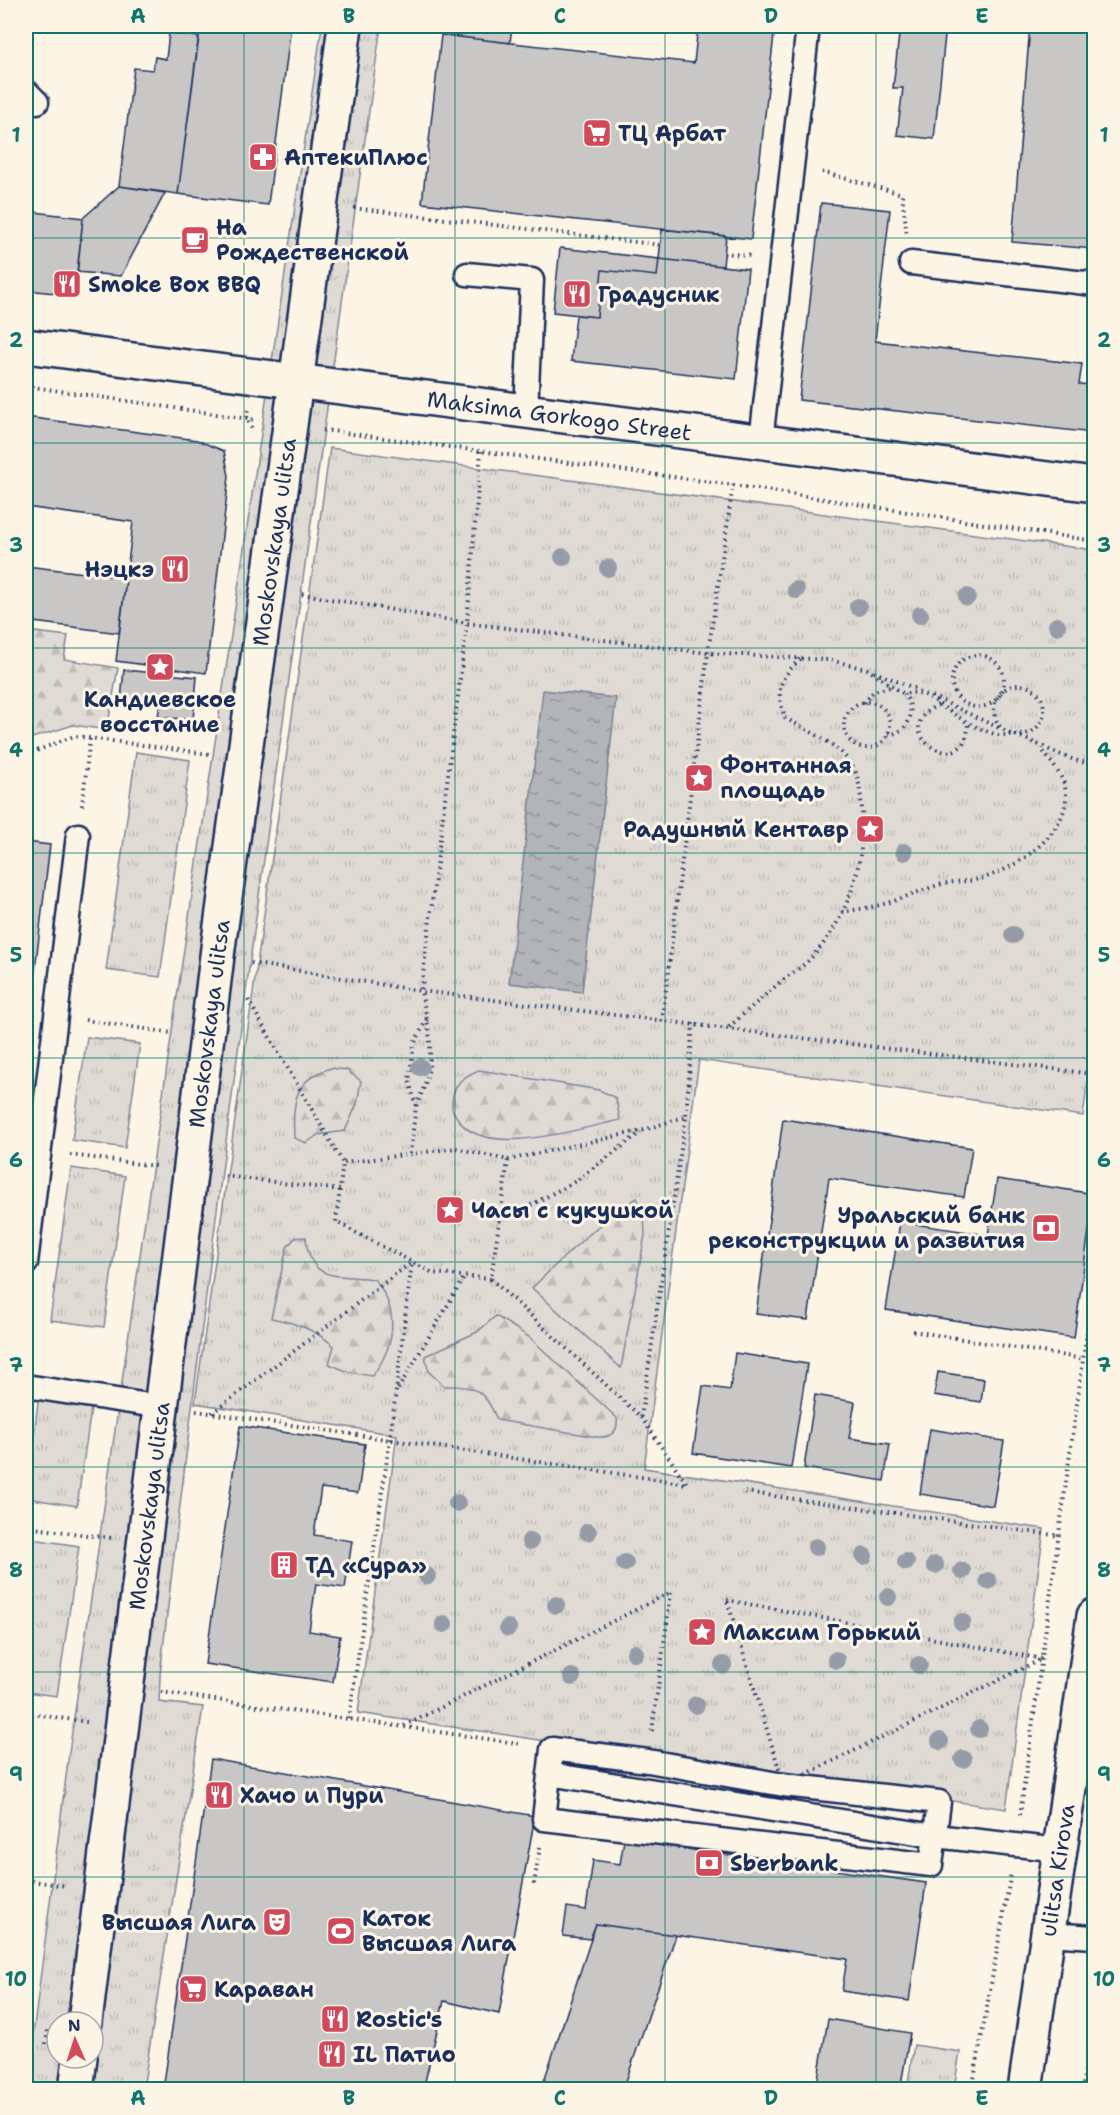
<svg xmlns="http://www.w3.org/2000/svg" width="1120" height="2115" viewBox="0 0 1120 2115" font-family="'Shantell Sans',sans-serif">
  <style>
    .grass { fill: url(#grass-tufts); stroke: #7d8599; stroke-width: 1.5; fill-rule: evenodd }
    .forest { fill: url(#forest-firs); stroke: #7d8599; stroke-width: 1.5 }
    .water { fill: url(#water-ripples); stroke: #767f94; stroke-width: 1.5 }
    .building { fill: #c8c7c6; stroke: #1b2f5e; stroke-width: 1.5 }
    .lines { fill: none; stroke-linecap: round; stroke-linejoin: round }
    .lane-casing { stroke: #1b2f5e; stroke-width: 27 }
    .street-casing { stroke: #1b2f5e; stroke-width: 38 }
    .primary-casing { stroke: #1b2f5e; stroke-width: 38 }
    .path { stroke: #1b2f5e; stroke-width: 4; stroke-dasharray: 1.5 4.5; stroke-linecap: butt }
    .lane { stroke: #fcf5e5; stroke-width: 22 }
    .street { stroke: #fcf5e5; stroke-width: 33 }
    .primary { stroke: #fcf5e5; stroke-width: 33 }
    .tree { fill: #969ba8 }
    .grid { fill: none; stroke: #0f766e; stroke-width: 1.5; stroke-opacity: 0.55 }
    .labels { text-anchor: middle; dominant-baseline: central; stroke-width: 6; stroke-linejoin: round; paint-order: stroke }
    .poi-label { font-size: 22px; font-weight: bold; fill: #1b2f5e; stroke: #fcf5e5; text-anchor: start }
    .street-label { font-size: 22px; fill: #1b2f5e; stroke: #fcf5e5 }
    .neatline { fill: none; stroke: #0f766e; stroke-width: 2 }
    .grid-label { font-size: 20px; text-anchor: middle; font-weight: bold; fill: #0f766e }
  </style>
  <defs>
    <pattern id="grass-tufts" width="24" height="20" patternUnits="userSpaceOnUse" patternTransform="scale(1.5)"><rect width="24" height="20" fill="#dfdbd4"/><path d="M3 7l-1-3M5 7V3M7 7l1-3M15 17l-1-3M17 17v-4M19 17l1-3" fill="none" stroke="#bfbcb8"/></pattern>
    <pattern id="forest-firs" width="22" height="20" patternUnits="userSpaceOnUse" patternTransform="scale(1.5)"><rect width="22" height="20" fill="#dfdbd4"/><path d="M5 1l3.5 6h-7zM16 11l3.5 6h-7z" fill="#bfbcb8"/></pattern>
    <pattern id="water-ripples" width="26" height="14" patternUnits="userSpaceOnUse" patternTransform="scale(1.5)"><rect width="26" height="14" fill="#b2b4b8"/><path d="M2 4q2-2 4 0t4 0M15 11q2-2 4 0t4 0" fill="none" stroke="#909399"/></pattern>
  </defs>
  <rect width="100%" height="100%" fill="#fcf5e5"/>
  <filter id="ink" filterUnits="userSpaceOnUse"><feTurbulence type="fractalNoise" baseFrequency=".0167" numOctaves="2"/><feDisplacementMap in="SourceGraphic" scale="12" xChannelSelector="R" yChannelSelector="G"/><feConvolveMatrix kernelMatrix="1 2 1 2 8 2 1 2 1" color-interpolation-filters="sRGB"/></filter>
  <g filter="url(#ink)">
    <!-- grass -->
    <path class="grass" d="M322,26H381C304,575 223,1124 160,1675L159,1702L203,1707L143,2089L26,2090L69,1753L175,1010ZM57,2022H93V2058H57Z
      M330,448L1094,550V1036L1083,1116L699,1060L644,1468L1044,1529L1006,1809L358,1713L397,1435L195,1403Z
      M136,752L190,760L160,977L106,970Z
      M87,1037L140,1044L125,1148L72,1140Z
      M71,1168L125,1176L104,1327L50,1320Z
      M39,1395L92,1402L77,1506L26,1498Z
      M26,1538L79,1546L57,1696L26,1692Z
      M914,2045L960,2052L954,2089H907Z"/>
    <!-- forest -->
    <path class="forest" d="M26,631L68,636L64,659L118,668L107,730L73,725L26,740Z
      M331,1068L347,1070L361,1081L357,1104L345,1131L318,1135L306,1143L294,1138C292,1102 294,1079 331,1068Z
      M479,1070L599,1090L616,1098L620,1120C581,1128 483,1160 458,1119C454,1113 451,1110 452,1103C453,1084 462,1077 479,1070Z
      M637,1198L644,1213L645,1235L621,1368L532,1288C566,1255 597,1224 637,1198Z
      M306,1237C309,1284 338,1274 374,1279C400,1310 396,1345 372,1376L349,1372L329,1364L334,1346C314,1329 296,1323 271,1318L287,1247L295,1238Z
      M496,1316L529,1337L617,1418C619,1432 610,1438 597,1437L497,1420C485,1390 475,1385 444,1386L429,1372L425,1356L477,1332Z"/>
    <!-- water -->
    <path class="water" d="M543,690L616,698L582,992L509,983Z"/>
    <!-- building -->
    <path class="building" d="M200,26H291L268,205L178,194Z
      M453,26H512L510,43L452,36Z
      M698,26H775L751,239L422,203L441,35L694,63Z
      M900,26H946L934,139L897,135L903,88H893Z
      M1030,26H1094V249L1012,242Z
      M169,33L199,37L178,194L119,186L134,68L153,70L155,57L166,59Z
      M119,186L165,193L121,276L77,272L83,218Z
      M821,203L890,210L875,341L1082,364L1079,384L1094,385L1093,433L799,400Z
      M26,211L83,218L75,295L26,290Z
      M662,229L726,236L723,266L659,259Z
      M560,248L659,259L657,276L602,270L597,317L553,312Z
      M659,259L748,269L736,379L571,361L576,315L597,317L602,270L657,276Z
      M26,417L197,440L224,451L229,476L206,673L116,661L133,522L26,507Z
      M26,566L126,578L119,633L26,621Z
      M124,670L197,677L193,720L158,717L160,704L121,700Z
      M26,842L50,845L26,1045Z
      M783,1119L972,1148L964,1197L829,1178L808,1320L756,1314Z
      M997,1179L1094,1194L1074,1338L886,1310L900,1222L988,1235Z
      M735,1353L807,1364L791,1468L693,1453L703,1386L730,1390Z
      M938,1372L984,1379L981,1402L934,1395Z
      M815,1395L855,1402L849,1438L890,1444L884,1481L804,1468Z
      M240,1426L365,1444L358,1493L321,1488L314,1535L352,1541L345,1588L316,1584L309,1631L340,1636L333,1682L205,1664Z
      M930,1429L1004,1441L993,1506L920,1494Z
      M211,1759L535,1816L499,2014L444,2001L423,2090H163Z
      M624,1840L926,1883L909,2001L842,1991L847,1959L596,1924L590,1939L563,1936L567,1907L586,1910L593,1860L620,1864Z
      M26,1911L30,1912L26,1952Z
      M596,1924L676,1935L623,2090H541Z
      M828,2019L910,2033L900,2090H816Z"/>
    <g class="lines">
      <!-- lane casing -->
      <g class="lane-casing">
        <path id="lane" d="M26,91L37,102
          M911,263L1094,284
          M467,274L532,280L526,411
          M761,441L808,26
          M26,1263L78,835
          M26,1386L162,1407
          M552,1749L648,1761L784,1785L939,1802L931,1865L544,1819Z
          M549,1774L935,1836L1060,1850
          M1048,1934L1094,1937"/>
      </g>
      <!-- street casing -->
      <g class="street-casing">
        <g id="street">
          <path id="s1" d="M85,2022L218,948L345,26"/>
          <path d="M76,2090L80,2058"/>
        </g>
      </g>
      <!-- primary casing -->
      <g class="primary-casing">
        <g id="primary">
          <path id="s2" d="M26,346L1094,485"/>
          <path id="s3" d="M1025,2090L1094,1616"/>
        </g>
      </g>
      <!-- path -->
      <path class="path" d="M822,172L902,194L907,235
        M354,208L660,245
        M724,253L751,256
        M26,386L256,420
        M248,410L247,419L253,431
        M323,430L733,485L1094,541
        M302,594L467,623L708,653L829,660L867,669L904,694C926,688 935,703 952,713C966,722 982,731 998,735C1006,736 1014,733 1021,737C1046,747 1067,761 1094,764
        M952 681a26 26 0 1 1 52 0a26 26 0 1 1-52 0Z
        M874,672L919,690
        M994 710a25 25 0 1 1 50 0a25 25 0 1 1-50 0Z
        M932,696L1001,729
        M844 725a23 23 0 1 1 46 0a23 23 0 1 1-46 0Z
        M864,703L874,691L890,687
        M938,705C882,731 968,785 968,723
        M888,735C910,732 917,711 904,694
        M26,755L74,736L209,754
        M82,806L90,738
        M842,912C857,909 872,908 887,903C904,898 921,890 939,885C951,881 962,882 975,880C1012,873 1075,831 1065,787C1062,774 1048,759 1041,748
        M251,963L421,991L1094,1074
        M248,1000L343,1163
        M85,1020L172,1033
        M662,1021L708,653L733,485
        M729,1027C747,1011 765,995 784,979C792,973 802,967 809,960C850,919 868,856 861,800C860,786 858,773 849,761C833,741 807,730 785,718C775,689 779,680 800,659
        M416,1106C437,1063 431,1036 421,991L467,623L481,451
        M456,1148L508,1160L491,1279L433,1273L336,1222L343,1163Z
        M410,1154L416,1106L409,1081L414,1044L427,1019
        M70,1155L155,1166
        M508,1160L644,1130L686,1116
        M225,1176L340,1190
        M499,1222L576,1181L641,1132
        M491,1279L641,1417L687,1484
        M913,1331L1084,1359
        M398,1389L465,1276
        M196,1411L688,1484
        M212,1413L412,1262
        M641,1417L686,1116L693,1022
        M745,1492L1060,1536
        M26,1527L111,1538
        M727,1600L1042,1659L784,1785Z
        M161,1692L522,1744
        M26,1713L87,1722
        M349,1719L390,1439L412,1262
        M404,1726L671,1592
        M652,1731L671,1593
        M1020,1815L1094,1281
        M26,1880L66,1886
        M534,1884L540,1847
        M46,2044L48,2028
        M972,2090L1011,1873
        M1082,2090L1094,2012"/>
      <!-- lane -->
      <use href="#lane" class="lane"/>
      <!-- street -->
      <use href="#street" class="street"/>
      <!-- primary -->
      <use href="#primary" class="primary"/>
    </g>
    <!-- trees -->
    <g class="tree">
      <circle cx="563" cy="557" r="9"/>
      <circle cx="608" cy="568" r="9"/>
      <circle cx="796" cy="590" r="9"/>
      <circle cx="967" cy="597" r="9"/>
      <circle cx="858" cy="607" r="9"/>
      <circle cx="920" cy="615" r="9"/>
      <circle cx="1057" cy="626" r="9"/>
      <circle cx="904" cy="852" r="9"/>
      <circle cx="1013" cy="935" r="9"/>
      <circle cx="420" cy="1067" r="9"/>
      <circle cx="457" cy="1503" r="9"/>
      <circle cx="588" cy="1532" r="9"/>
      <circle cx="530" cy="1541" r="9"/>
      <circle cx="816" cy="1547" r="9"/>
      <circle cx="864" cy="1556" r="9"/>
      <circle cx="906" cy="1562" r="9"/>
      <circle cx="625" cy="1563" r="9"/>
      <circle cx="935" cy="1565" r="9"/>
      <circle cx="962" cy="1571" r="9"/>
      <circle cx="427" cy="1576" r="9"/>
      <circle cx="988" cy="1581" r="9"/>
      <circle cx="888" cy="1597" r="9"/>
      <circle cx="556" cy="1605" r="9"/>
      <circle cx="962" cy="1622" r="9"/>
      <circle cx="444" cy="1624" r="9"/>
      <circle cx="508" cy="1628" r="9"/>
      <circle cx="635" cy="1653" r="9"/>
      <circle cx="836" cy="1660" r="9"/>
      <circle cx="723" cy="1665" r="9"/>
      <circle cx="919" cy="1665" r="9"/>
      <circle cx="572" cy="1677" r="9"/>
      <circle cx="696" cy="1705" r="9"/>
      <circle cx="979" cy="1729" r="9"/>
      <circle cx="940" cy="1741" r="9"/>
      <circle cx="963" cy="1759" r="9"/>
    </g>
  </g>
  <!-- grid -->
  <path class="grid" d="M244,26V2090M455,26V2090M665,26V2090M876,26V2090M26,238H1094M26,443H1094M26,648H1094M26,853H1094M26,1058H1094M26,1262H1094M26,1467H1094M26,1672H1094M26,1877H1094"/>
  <!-- icons -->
  <defs>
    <g id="supermarket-square" transform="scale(1.5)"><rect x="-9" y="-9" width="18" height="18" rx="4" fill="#d1495b" stroke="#fcf5e5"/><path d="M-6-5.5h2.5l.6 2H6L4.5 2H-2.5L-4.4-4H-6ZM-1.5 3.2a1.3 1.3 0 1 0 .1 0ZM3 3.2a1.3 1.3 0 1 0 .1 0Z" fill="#fff"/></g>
    <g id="pharmacy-square" transform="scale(1.5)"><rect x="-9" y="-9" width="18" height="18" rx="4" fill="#d1495b" stroke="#fcf5e5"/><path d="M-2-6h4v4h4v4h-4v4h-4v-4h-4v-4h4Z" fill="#fff"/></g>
    <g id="cafe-square" transform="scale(1.5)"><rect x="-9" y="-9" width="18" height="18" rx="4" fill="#d1495b" stroke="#fcf5e5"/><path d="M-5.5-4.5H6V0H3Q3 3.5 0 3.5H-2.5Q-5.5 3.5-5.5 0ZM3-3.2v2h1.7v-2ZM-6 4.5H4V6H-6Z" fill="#fff"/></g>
    <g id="restaurant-square" transform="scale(1.5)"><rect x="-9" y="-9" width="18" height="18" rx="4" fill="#d1495b" stroke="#fcf5e5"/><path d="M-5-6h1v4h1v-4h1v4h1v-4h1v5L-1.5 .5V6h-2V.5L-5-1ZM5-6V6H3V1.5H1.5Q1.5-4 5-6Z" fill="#fff"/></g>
    <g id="sight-square" transform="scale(1.5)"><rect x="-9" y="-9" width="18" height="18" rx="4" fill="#d1495b" stroke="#fcf5e5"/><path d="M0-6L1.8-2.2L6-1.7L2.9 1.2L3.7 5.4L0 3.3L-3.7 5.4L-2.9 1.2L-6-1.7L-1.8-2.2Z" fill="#fff"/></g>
    <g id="bank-square" transform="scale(1.5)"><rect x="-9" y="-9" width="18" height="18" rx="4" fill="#d1495b" stroke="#fcf5e5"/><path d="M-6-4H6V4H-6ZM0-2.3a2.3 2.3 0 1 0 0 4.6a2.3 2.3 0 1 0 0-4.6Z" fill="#fff"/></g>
    <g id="building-square" transform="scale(1.5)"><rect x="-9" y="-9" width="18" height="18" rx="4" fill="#d1495b" stroke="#fcf5e5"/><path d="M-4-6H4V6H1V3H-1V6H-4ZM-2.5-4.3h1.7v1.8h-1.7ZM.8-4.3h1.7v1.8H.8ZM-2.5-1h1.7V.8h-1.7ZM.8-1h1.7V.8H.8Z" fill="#fff"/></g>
    <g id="theatre-square" transform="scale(1.5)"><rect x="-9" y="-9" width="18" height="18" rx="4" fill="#d1495b" stroke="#fcf5e5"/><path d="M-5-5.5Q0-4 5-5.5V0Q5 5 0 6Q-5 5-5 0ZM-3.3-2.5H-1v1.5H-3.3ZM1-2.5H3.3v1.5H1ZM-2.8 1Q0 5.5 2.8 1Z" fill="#fff"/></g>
    <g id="stadium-square" transform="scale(1.5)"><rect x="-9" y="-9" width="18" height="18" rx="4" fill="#d1495b" stroke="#fcf5e5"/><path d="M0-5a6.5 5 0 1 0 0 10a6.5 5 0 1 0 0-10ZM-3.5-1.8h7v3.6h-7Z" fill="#fff"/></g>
  </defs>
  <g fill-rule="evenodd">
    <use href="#supermarket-square" x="597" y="133"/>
    <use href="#pharmacy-square" x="263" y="157"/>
    <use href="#cafe-square" x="195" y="240"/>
    <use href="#restaurant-square" x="67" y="284"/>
    <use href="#restaurant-square" x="577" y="294"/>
    <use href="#restaurant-square" x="175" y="569"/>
    <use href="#sight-square" x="160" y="667"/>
    <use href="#sight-square" x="699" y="778"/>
    <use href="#sight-square" x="870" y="829"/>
    <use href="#sight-square" x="450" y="1210"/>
    <use href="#bank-square" x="1046" y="1228"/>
    <use href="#building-square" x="284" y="1565"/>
    <use href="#sight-square" x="702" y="1632"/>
    <use href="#restaurant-square" x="219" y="1795"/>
    <use href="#bank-square" x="709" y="1863"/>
    <use href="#theatre-square" x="277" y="1922"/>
    <use href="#stadium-square" x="341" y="1931"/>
    <use href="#supermarket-square" x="193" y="1989"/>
    <use href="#restaurant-square" x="335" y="2019"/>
    <use href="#restaurant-square" x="332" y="2054"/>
  </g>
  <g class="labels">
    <!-- poi labels -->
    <g class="poi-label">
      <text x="618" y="133">ТЦ Арбат</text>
      <text x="284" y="157">АптекиПлюс</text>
      <text x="216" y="227">На<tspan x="216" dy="25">Рождественской</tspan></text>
      <text x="88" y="284">Smoke Box BBQ</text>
      <text x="598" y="294">Градусник</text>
      <text x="154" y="569" text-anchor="end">Нэцкэ</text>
      <text x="160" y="699" text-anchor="middle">Кандиевское<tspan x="160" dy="25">восстание</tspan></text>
      <text x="720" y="765">Фонтанная<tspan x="720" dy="25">площадь</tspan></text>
      <text x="849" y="829" text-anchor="end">Радушный Кентавр</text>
      <text x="471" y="1210">Часы с кукушкой</text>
      <text x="1025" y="1215" text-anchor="end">Уральский банк<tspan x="1025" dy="25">реконструкции и развития</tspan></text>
      <text x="305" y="1565">ТД «Сура»</text>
      <text x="723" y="1632">Максим Горький</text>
      <text x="240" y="1795">Хачо и Пури</text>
      <text x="730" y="1863">Sberbank</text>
      <text x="362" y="1918">Каток<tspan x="362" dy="25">Высшая Лига</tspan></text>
      <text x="256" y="1922" text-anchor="end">Высшая Лига</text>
      <text x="214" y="1989">Караван</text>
      <text x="356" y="2019">Rostic's</text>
      <text x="353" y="2054">IL Патио</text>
    </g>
    <!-- street labels -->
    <g class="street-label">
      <text stroke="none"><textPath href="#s2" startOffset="538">Maksima Gorkogo Street</textPath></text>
      <text stroke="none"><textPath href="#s1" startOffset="1492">Moskovskaya ulitsa</textPath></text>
      <text stroke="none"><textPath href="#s1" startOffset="1006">Moskovskaya ulitsa</textPath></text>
      <text stroke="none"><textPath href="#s1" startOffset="520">Moskovskaya ulitsa</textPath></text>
      <text stroke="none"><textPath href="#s3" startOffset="222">ulitsa Kirova</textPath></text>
    </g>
  </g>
  <!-- margin -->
  <rect width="1120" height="2115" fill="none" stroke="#fcf5e5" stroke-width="66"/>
  <!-- north arrow -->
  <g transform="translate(75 2040) rotate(357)"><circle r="28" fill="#fcf5e5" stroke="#a2a6af" stroke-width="1.5"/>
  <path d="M0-4.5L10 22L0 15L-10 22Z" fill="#d1495b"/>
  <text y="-9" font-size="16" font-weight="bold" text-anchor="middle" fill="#1b2f5e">N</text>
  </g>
  <rect x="33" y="33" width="1054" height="2049" class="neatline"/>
  <g class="grid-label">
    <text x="138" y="23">A</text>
    <text x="349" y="23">B</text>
    <text x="560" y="23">C</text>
    <text x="771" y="23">D</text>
    <text x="982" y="23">E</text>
    <text x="16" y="142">1</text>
    <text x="1104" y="142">1</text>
    <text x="16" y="347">2</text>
    <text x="1104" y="347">2</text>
    <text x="16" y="552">3</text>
    <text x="1104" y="552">3</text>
    <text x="16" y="757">4</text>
    <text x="1104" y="757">4</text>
    <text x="16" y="962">5</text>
    <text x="1104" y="962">5</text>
    <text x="16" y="1167">6</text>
    <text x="1104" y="1167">6</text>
    <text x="16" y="1372">7</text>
    <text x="1104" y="1372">7</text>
    <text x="16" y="1577">8</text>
    <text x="1104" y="1577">8</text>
    <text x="16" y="1781">9</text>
    <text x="1104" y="1781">9</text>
    <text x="16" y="1986">10</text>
    <text x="1104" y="1986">10</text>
    <text x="138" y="2105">A</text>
    <text x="349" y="2105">B</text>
    <text x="560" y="2105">C</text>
    <text x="771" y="2105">D</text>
    <text x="982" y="2105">E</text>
  </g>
</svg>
